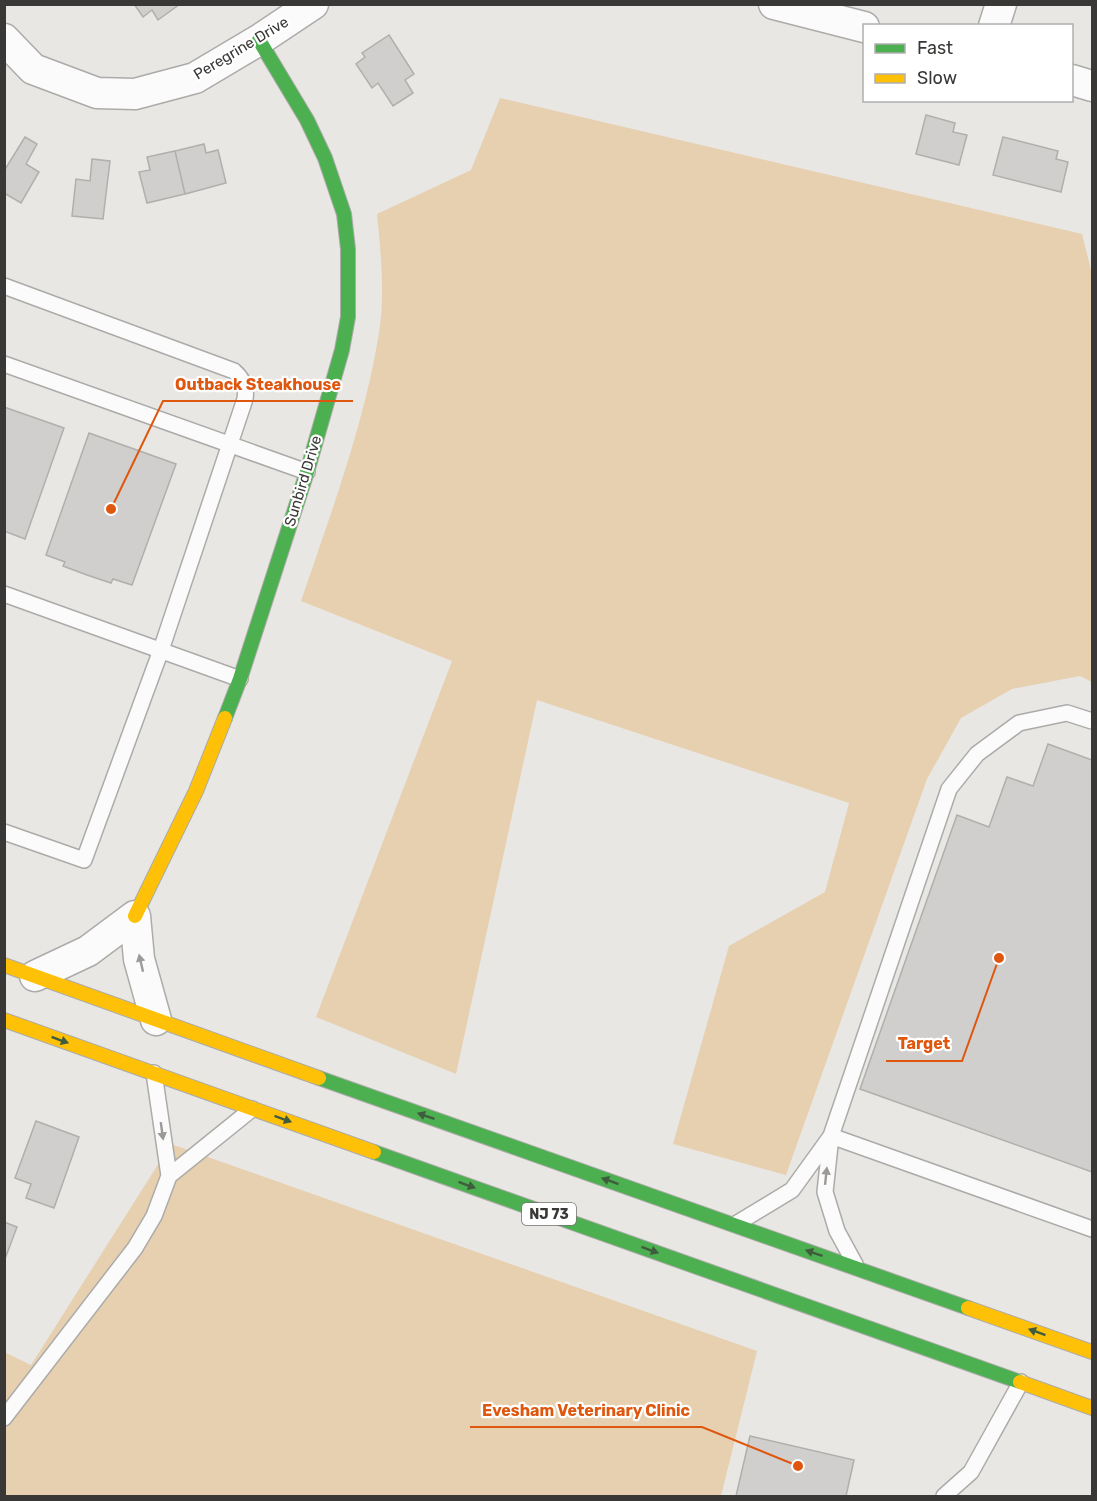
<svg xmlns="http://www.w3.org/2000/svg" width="1097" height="1501" viewBox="0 0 1097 1501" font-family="Rubik,sans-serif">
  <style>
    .green { fill: #e6d0b0 }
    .building { fill: #d1cfcd; stroke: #b0afac; stroke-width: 1.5 }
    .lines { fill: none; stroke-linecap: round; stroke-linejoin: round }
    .lane-casing { stroke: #acaba9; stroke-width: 18 }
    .street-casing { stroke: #acaba9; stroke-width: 33 }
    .fast-casing { stroke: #acaba9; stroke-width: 16 }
    .slow-casing { stroke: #acaba9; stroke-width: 16 }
    .lane { stroke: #fcfbfb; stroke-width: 15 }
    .street { stroke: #fcfbfb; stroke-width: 30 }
    .fast { stroke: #4caf50; stroke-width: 14 }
    .slow { stroke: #ffc107; stroke-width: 14 }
    .oneway { fill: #9b9a98 }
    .oneway2 { fill: #3f5c3e }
    .labels { text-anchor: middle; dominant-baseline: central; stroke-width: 4.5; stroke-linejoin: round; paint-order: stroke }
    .shield { fill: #fff; stroke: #757472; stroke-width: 1.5 }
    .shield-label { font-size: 14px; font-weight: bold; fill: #3a3836 }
    .street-label { font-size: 15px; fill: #3a3836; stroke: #fff }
    .leader { fill: none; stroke: #df570e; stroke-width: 2 }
    .callout-dot { fill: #df570e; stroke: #fff; stroke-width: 2 }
    .callout-label { font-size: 16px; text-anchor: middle; font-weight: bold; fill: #df570e; stroke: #fff; stroke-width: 4.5; stroke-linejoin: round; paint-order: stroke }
  </style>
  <rect width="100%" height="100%" fill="#e9e7e4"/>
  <!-- green -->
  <path class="green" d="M500,98L1082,234L1092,274V682L1080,676L1012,689L961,718L927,779L786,1175L673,1144L729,946L825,892L849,803L537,700L456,1074L316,1017L452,661L301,601C331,513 364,425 379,333C385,294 381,254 377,214L471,170Z
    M171,1144L757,1351L721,1496H5L4,1352L31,1365Z"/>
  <!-- building -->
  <path class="building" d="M134,4H180L158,20L152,10L143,17Z
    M389,35L414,74L405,80L413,93L393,106L378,83L372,88L356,64L365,57L362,53Z
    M926,115L955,123L953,132L967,135L959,165L916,154Z
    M25,137L37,144L26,164L39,172L21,203L4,193V171Z
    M1003,137L1058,151L1056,159L1068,162L1061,192L993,175Z
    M204,144L206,153L218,150L226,183L185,194L175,151Z
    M175,151L185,194L147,203L139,172L150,170L147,157Z
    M92,159L110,161L103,219L72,216L76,179L90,181Z
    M4,407L64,428L25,539L4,531Z
    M89,433L176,464L132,585L113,579L111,583L87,575L63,566L65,562L46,555Z
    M1048,744L1092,760V1172L860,1089L957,815L989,827L1007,777L1033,786Z
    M36,1121L79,1137L54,1208L26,1198L31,1184L15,1178Z
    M4,1222L17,1227L5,1259L4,1258Z
    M750,1436L854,1460L846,1496H736Z"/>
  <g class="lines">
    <!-- lane casing -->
    <g class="lane-casing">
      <path id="lane" d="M4,286L234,371C243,379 247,387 245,399L161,650L84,860L4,832
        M4,364L307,472
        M4,594L240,679
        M1092,721L1067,713L1019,723L977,754L949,789L831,1136L1092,1229
        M154,1073L169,1176L252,1109
        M736,1224L792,1190L831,1136L825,1192L837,1231L855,1264
        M4,1418L135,1248L154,1216L169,1176
        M944,1496L971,1472L1021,1382"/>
    </g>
    <!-- street casing -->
    <g class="street-casing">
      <path id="street" d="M774,4L864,27
        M994,26L1001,4
        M4,39L33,69L97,93L135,94L195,78L259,40L313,4
        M1072,80L1092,86
        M35,976L88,951L135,916L139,959L156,1020"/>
    </g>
    <!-- fast casing -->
    <g class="fast-casing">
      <path id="fast" d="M225,718L240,679L307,472L342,350L348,317V249L344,214L325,158L307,120L259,40
        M319,1078L968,1308
        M374,1152L1020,1382"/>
    </g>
    <!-- slow casing -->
    <g class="slow-casing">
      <path id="slow" d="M135,916L196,791L225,718
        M4,965L319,1078
        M4,1020L374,1152
        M968,1308L1092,1352
        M1020,1382L1092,1408"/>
    </g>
    <!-- lane -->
    <use href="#lane" class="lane"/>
    <!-- street -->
    <use href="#street" class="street"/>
    <!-- fast -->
    <use href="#fast" class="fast"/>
    <!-- slow -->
    <use href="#slow" class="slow"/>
  </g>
  <!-- one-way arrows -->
  <defs><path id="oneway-solid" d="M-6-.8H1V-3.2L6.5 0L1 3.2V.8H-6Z" transform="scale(1.5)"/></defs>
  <g class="oneway">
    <use href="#oneway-solid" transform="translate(141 963) rotate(-103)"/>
    <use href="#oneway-solid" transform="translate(162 1131) rotate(82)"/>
    <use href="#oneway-solid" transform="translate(826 1176) rotate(-84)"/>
  </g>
  <g class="oneway2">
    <use href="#oneway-solid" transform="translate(60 1040) rotate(20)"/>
    <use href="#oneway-solid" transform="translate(426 1116) rotate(-161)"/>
    <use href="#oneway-solid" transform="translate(283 1119) rotate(20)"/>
    <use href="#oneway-solid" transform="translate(610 1181) rotate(-160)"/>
    <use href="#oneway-solid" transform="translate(467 1185) rotate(20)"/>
    <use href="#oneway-solid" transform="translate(650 1250) rotate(20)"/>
    <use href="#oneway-solid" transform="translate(814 1253) rotate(-161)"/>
    <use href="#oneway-solid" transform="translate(1037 1332) rotate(-160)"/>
  </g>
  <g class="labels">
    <!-- shield labels -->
    <rect class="shield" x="522" y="1203" width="54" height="22" rx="4.5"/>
    <g class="shield-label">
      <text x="549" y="1214">NJ 73</text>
    </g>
    <!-- street labels -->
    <g class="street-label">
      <text transform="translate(241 48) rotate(-31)">Peregrine Drive</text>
      <text transform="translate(303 481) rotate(-73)">Sunbird Drive</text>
    </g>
  </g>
  <!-- callouts -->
  <path class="leader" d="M111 509L163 401H353M999 958L962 1061H886M798 1466L702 1427H470"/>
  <g class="callout-dot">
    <circle cx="111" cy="509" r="6"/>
    <circle cx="999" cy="958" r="6"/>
    <circle cx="798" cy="1466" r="6"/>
  </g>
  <g class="callout-label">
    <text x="258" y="390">Outback Steakhouse</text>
    <text x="924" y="1049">Target</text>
    <text x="586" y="1416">Evesham Veterinary Clinic</text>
  </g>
  <!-- border -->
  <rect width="1097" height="1501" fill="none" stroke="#3a3836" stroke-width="12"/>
  <!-- legend -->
  <rect x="863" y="24" width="210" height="78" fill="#ffffff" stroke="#b0afaf" stroke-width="1.5"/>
  <rect x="875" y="44" width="30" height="9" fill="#4caf50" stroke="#b0afaf" stroke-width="1.5"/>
  <text x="917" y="54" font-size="18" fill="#3a3836">Fast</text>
  <rect x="875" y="74" width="30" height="9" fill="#ffc107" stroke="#b0afaf" stroke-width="1.5"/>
  <text x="917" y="84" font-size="18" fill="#3a3836">Slow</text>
</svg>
